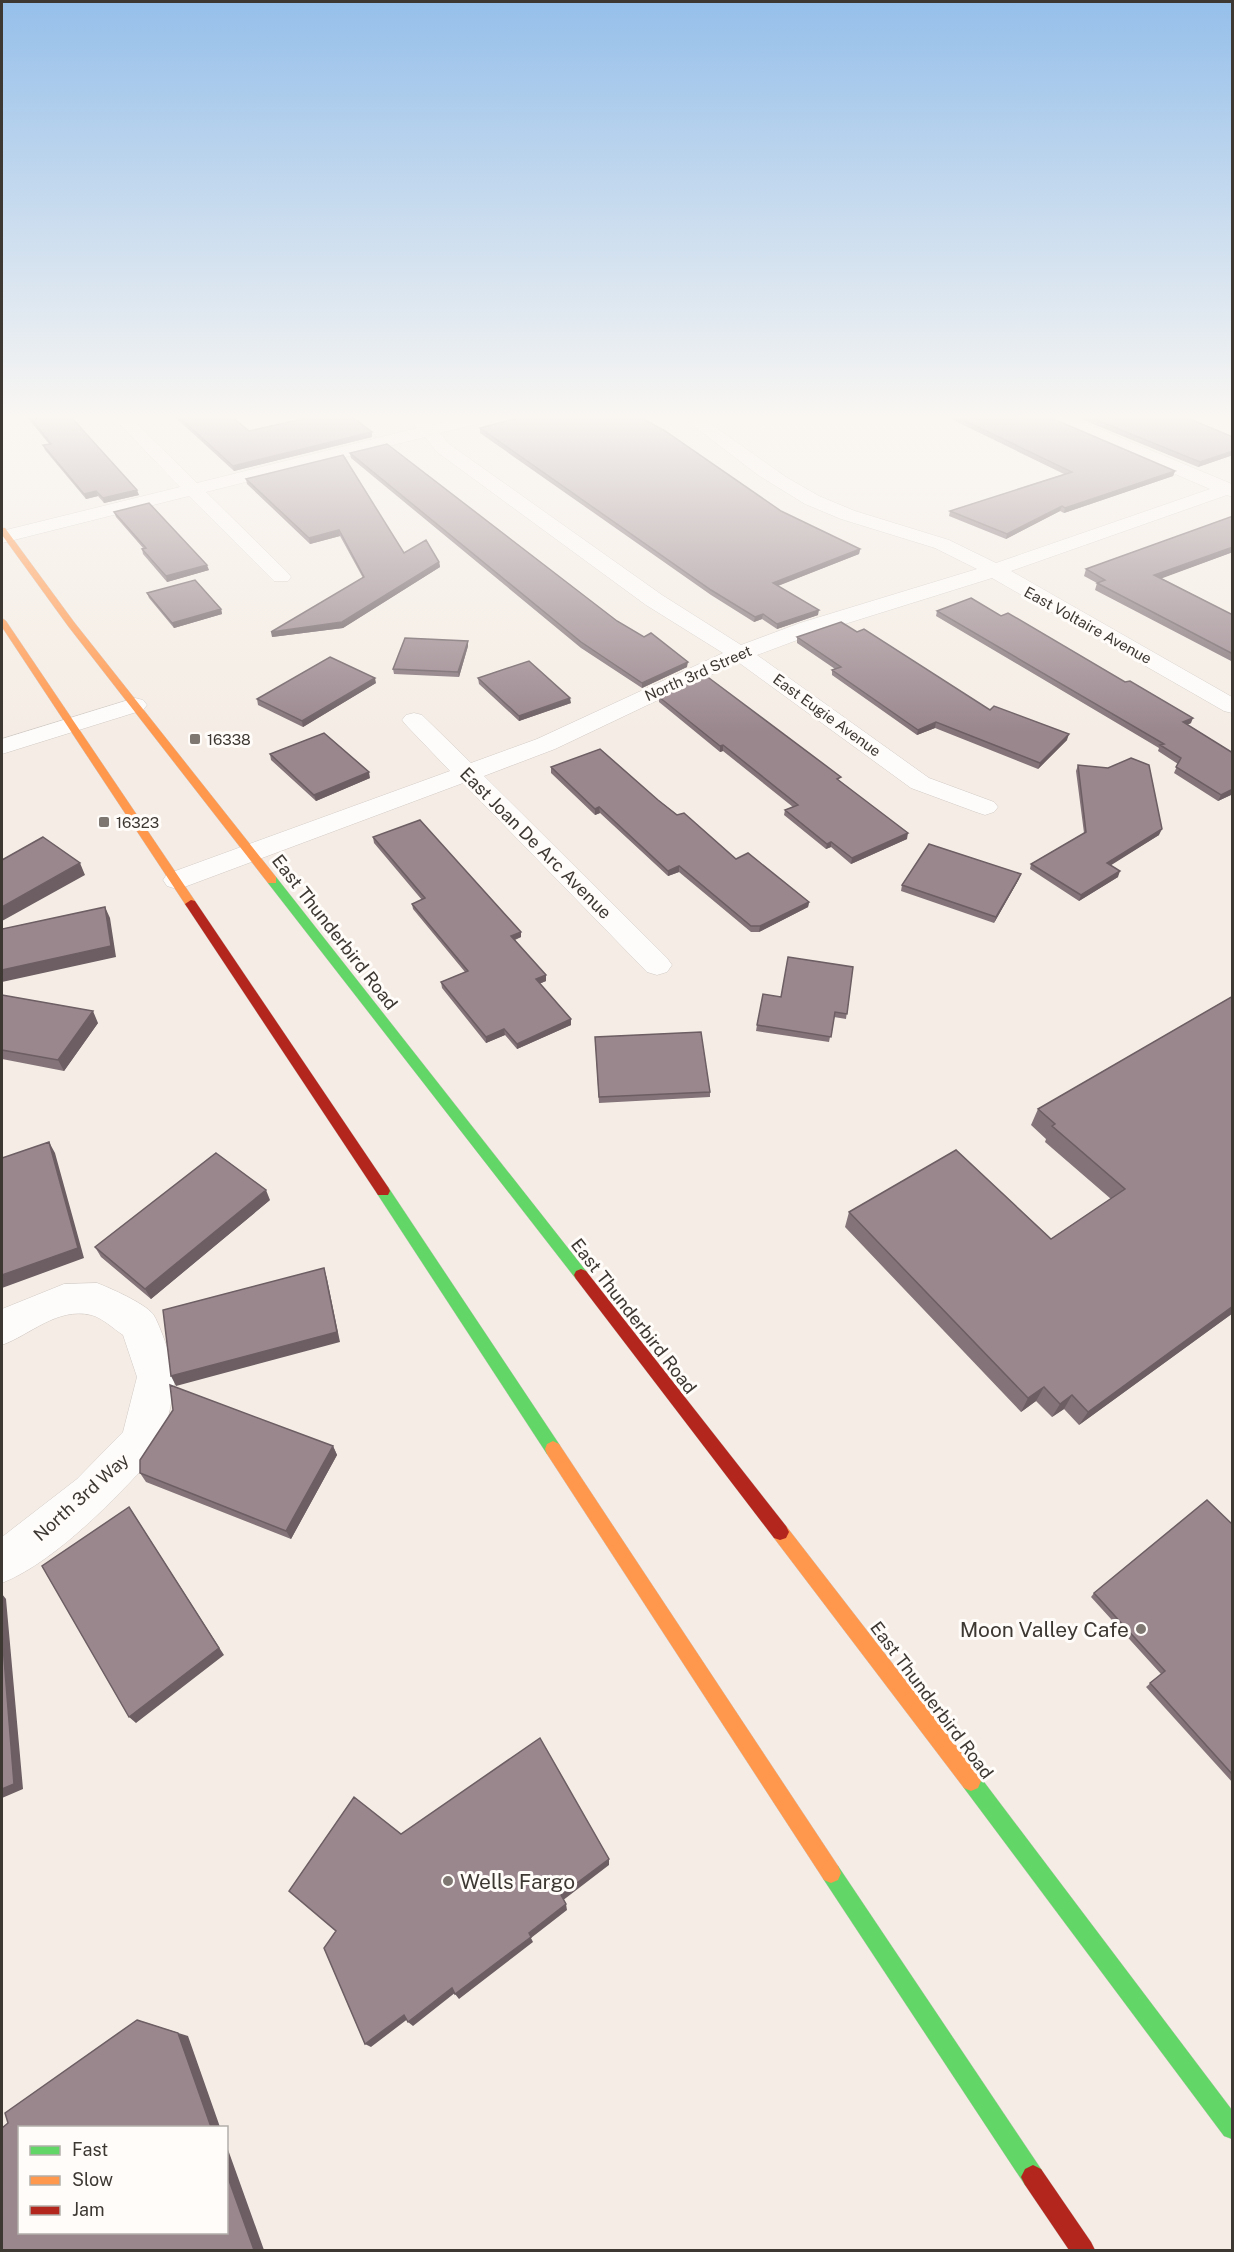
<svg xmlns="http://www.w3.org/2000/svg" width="1234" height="2252" viewBox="0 0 1234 2252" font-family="'Public Sans',sans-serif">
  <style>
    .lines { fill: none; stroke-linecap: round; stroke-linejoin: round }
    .street-casing { stroke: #d1cac5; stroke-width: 1 }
    .fast-casing { stroke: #d1cac5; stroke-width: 1 }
    .slow-casing { stroke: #d1cac5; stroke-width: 1 }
    .jam-casing { stroke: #d1cac5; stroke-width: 1 }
    .street { fill: #fefcfb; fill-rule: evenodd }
    .fast { fill: #63d668; fill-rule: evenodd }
    .slow { fill: #ff974d; fill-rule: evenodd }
    .jam { fill: #b3261e; fill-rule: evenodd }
    .wall { fill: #84747a }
    .shaded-wall { fill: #6c5e63 }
    .building { fill: #9a878e; stroke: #6c5e63; stroke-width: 1.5 }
    .poi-dot { fill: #7e7771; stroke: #fffcf9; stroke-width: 2 }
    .labels { text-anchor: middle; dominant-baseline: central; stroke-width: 6; stroke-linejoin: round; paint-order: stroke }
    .far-street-label { font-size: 15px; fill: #3e3833; stroke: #fffcf9 }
    .far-poi-label { font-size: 15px; fill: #3e3833; stroke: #fffcf9; text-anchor: start }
    .street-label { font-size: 18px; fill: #3e3833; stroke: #fffcf9 }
    .near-poi-label { font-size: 21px; fill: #3e3833; stroke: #fffcf9; text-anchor: end }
  </style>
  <rect width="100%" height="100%" fill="#f5ede5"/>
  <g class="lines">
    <!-- street casing -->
    <g class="street-casing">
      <path id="street" d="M113,417H130L197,483L417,428L409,417H426L433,425L465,417H492L490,421L440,433L449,444L662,595L741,645L800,623L977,569L935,548L841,519L805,504L758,475L682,417H701L786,477L819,496L855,511L949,540L996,563L1210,489L1051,421L1048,417H1071L1232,484V497L1227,495L1011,571L1232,697V713L1224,711L992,578L816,633L757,655L929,778L994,802L998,807L994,812L985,815L976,812L911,788L738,662L555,749L484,776L667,958L672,965L667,972L657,975L647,972L463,783L187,886L177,889L167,886L163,880L167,874L450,771L406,725L402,720L406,715L414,713L422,715L471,763L537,739L723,653L646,605L437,452L425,437L206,492L288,573L291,577L288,581H274L189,496L2,543V531L180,487Z
        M135,698L143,700L147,705L143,710L2,754V739Z
        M97,1283C110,1288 144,1303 153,1314C159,1322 176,1370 175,1379C173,1397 165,1439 155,1454C150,1463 141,1471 134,1478C99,1515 49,1564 2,1583V1537L77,1479L123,1432L137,1377L123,1335C114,1329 101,1317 91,1315C57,1307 30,1335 2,1345V1309L64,1284Z"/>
    </g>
    <!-- fast casing -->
    <g class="fast-casing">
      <path id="fast" d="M272,876L276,877L586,1271L588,1275L586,1279L581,1281L576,1279L268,883V877Z
        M383,1185L388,1187L559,1444L561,1449L559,1454L553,1457L547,1454L378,1195L376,1191L378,1187Z
        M971,1771L978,1774L1232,2110V2139L1224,2136L964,1788L961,1781L964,1774Z
        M831,1863L838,1866L1041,2169L1045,2177L1041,2185L1033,2189L1025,2185L824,1880L821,1873L824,1866Z"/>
    </g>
    <!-- slow casing -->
    <g class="slow-casing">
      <path id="slow" d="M2,528H5L74,622L276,877V883H268L68,626L2,535Z
        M2,618L6,621L195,901V907H187L2,627Z
        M553,1441L559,1444L838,1866L841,1873L838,1880L831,1883L824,1880L547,1454L545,1449L547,1444Z
        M780,1524L786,1526L978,1774L981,1781L978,1788L971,1791L964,1788L774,1538L771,1532L774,1526Z"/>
    </g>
    <!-- jam casing -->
    <g class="jam-casing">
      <path id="jam" d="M191,900L195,901L388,1187L390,1191L388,1195H378L185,904Z
        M581,1269L586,1271L786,1526L789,1532L786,1538L780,1540L774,1538L576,1279L574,1275L576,1271Z
        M1033,2165L1041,2169L1091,2242L1095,2250H1069L1025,2185L1021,2177L1025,2169Z"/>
    </g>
    <!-- street -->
    <use href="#street" class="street"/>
    <!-- fast -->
    <use href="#fast" class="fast"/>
    <!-- slow -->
    <use href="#slow" class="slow"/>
    <!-- jam -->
    <use href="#jam" class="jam"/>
  </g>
  <!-- wall -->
  <path class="wall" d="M27,417H71L139,495L104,503L98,496L86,499L45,450L43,445L49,444Z
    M175,417H232L249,431L372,437L234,471Z
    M952,417H1050L1051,418L1175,471L1173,476L1064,513L1060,511L1006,539L949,516L950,511L1064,474L951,419Z
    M1076,417H1185L1233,437V455L1198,467Z
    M480,428L781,511L860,549L859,554L778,586L818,615L777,629L762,619L754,622L711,595L480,433Z
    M350,453L617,621L687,667L642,688L581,648L351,458Z
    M246,479L404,553L439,562L440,567L343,628L272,637L363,578L340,536L310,544L247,484Z
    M114,512L209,570L167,582L143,554L142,549L143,548L116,517Z
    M1233,516V552L1161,578L1233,615V662L1095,590L1097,583L1084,576L1086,569Z
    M147,593L221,609L222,614L174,628L149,598Z
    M937,611L1001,616L1191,723L1187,725L1233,753V794L1218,801L1174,773L1178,764L1158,751L1159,748L936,616Z
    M797,637L990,710L1067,740L1038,769L935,728L917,735L832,675V670L835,669L797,643Z
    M468,646L459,677L394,674L393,669Z
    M478,678L571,703L519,721L479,684Z
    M376,683L303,727L258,705L257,699Z
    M659,697L840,781L907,839L851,864L831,847L826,849L784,815L785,810L793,807L723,751L720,752L659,702Z
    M270,754L370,778L316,801L271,760Z
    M1078,765L1159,835L1110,865L1118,877L1079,901L1030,869L1031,864L1084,833L1076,771Z
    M551,767L658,800L736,859L809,902L808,907L759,932H751L679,872L668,876L600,813L595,815L551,773Z
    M373,837L521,932V937L515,940L546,981L539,984L571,1019V1025L517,1049L505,1035L486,1043L442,988L441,982L465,972L413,909L412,904L422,900L374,843Z
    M1019,879L994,923L901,891L902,885Z
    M853,967L846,1019L834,1017L829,1042L756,1031L757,1025L781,997Z
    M2,995L98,1023L64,1071L2,1059Z
    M1233,996V1313L1079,1425L1064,1409L1052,1417L1036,1401L1021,1412L845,1227L849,1212L1051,1239L1111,1199L1045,1142L1046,1139L1031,1125L1038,1109Z
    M595,1037L710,1092V1097L599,1103Z
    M270,1200L151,1299L101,1257L95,1247Z
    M333,1446L337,1455L291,1539L146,1482L140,1473Z
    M1233,1525V1783L1146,1687L1161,1674L1091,1597L1094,1593Z"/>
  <!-- shaded-wall -->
  <path class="shaded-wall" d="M372,432V437L234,471L233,466Z
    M1233,451V455L1198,467L1200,462Z
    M1175,471L1173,476L1064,513L1065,508Z
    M137,490L139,495L104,503L103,498Z
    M96,491L98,496L86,499L84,494Z
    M1062,506L1060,511L1006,539L1007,534Z
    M339,530L340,536L310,544L309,538Z
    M1233,547V552L1152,582L1154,575Z
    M860,549L859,554L772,588L773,583Z
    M439,562L440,567L343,628L272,637L271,632Z
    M207,565L209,570L167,582L166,576Z
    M221,609L222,614L174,628L172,623Z
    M819,610L818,615L777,629V624Z
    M763,614L762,619L754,622L755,617Z
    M468,641V646L459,677L458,672Z
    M688,662L687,667L642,688V683Z
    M375,678L376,683L303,727L302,721Z
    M570,698L571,703L519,721V716Z
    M1193,718L1191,723L1180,728L1183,722Z
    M936,722L935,728L917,735L918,730Z
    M1069,734L1067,740L1038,769L1040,763Z
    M723,745V751L720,752V746Z
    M369,772L370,778L316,801L314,795Z
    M1233,789V794L1218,801L1221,795Z
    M599,807L600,813L595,815V809Z
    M1162,829L1159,835L1105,869L1107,863Z
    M908,833L907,839L851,864L852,858Z
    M831,842V847L826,849L827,844Z
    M80,863L85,875L2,921V907Z
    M679,866V872L668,876V871Z
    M1120,871L1118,877L1079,901L1081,895Z
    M1021,874L1019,879L994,923L996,917Z
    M809,902L808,907L759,932L760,926Z
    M105,907L110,918L116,957L2,982V970Z
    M521,932V937L511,941V936Z
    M546,975V981L536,985V979Z
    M93,1011L98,1023L64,1071L58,1060Z
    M571,1019V1025L517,1049V1044Z
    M504,1029L505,1035L486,1043V1037Z
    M49,1142L55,1153L84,1258L2,1288V1275Z
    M266,1190L270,1200L151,1299L145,1289Z
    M324,1268L327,1279L340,1342L176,1386L171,1376Z
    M1233,1306V1313L1079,1425L1088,1412Z
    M1044,1387L1036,1401L1021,1412L1028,1398Z
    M1072,1395L1064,1409L1052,1417L1060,1404Z
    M333,1446L337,1455L291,1539L286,1531Z
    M129,1507L224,1655L136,1723L129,1717Z
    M2,1594L6,1599L23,1789L2,1798Z
    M609,1859V1865L562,1901L561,1895Z
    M566,1904L567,1910L531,1938L533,1942L459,1999L455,1994L529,1933Z
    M452,1988L456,1992L413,2026L408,2022Z
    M404,2015L409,2018L371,2047L365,2044Z
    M137,2020L188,2036L220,2127H211Z
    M226,2144L264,2250H254L226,2172Z"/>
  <!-- building -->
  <path class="building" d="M30,417H71L137,490L103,498L96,491L84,494L43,445L51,444Z
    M179,417H232L249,431L311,417H352L372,432L233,466Z
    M522,417H640L665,431L781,511L860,549L773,583L819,610L777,624L763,614L755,617L711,590L480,428Z
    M957,417H1050L1051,418L1175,471L1065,508L1062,506L1007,534L950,511L1072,472Z
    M1089,417H1185L1233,437V451L1200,462Z
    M387,444L617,621L644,637L651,633L688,662L642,683L581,642L350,453Z
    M343,455L404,553L426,540L439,562L342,622L271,632L364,577L339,530L309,538L246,479Z
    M149,503L207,565L166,576L142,549L146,548L114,512Z
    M1233,516V547L1154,575L1233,615V654L1097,583L1105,580L1086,569Z
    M195,580L221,609L172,623L147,593Z
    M971,598L1001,616L1008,613L1125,682L1130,681L1193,718L1183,722L1233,753V789L1221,795L1176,767L1181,758L1160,745L1164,744L937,611Z
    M841,622L857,632L864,629L990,710L994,706L1069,734L1040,763L936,722L918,730L832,670L841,667L797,637Z
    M405,638L468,641L458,672L393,669Z
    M330,657L375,678L302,721L257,699Z
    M529,661L570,698L519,716L478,678Z
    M705,675L841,777L837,779L908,833L852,858L831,842L827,844L785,810L798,805L723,745L720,746L659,697Z
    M324,733L369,772L314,795L270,754Z
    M600,749L658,800L677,815L684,813L736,859L748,853L809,902L760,926H751L679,866L668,871L599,807L595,809L551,767Z
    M1131,758L1149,765L1162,829L1107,863L1120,871L1081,895L1031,864L1086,832L1078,765L1108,768Z
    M420,820L521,932L511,936L546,975L536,979L571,1019L517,1044L504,1029L486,1037L441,982L468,971L412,904L425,898L373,837Z
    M43,837L80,863L2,907V860Z
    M929,844L1021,874L996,917L902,885Z
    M105,907L111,946L2,970V929Z
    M788,957L853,967L847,1014L835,1012L831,1037L757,1025L763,994L781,997Z
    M2,995L93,1011L58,1060L2,1050Z
    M1233,996V1306L1088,1412L1072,1395L1060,1404L1044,1387L1028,1398L849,1212L956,1150L1051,1239L1125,1189L1052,1126L1055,1124L1038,1109Z
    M701,1032L710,1092L599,1097L595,1037Z
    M49,1142L78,1248L2,1275V1158Z
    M216,1153L266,1190L145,1289L95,1247Z
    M324,1268L337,1332L171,1376L163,1310Z
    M170,1385L333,1446L286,1531L140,1473V1460L173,1410Z
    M1207,1500L1233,1525V1775L1150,1683L1165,1671L1094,1593Z
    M129,1507L219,1648L129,1717L42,1566Z
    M2,1633L14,1784L2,1789Z
    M540,1738L609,1859L561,1895L566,1904L529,1933L531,1937L455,1994L452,1988L408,2022L404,2015L365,2044L324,1948L336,1931L289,1891L354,1797L401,1834Z
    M137,2020L178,2033L211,2127H20V2232H226V2172L254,2250H2V2128L8,2123L5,2113Z"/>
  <!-- sky -->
  <linearGradient id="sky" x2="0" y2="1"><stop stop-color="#95bfea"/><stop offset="0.57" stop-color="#faf7f3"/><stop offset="1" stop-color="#faf7f3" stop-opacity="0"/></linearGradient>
  <rect width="1234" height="732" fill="url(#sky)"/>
  <!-- markers -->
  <g class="poi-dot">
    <rect x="189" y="733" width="12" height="12" rx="3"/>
    <rect x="98" y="816" width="12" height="12" rx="3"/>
    <circle cx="1141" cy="1629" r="6"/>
    <circle cx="448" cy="1881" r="6"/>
  </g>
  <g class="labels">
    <!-- far-street labels -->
    <g class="far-street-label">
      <text transform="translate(1088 625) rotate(29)">East Voltaire Avenue</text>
      <text transform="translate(698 673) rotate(-24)">North 3rd Street</text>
      <text transform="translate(827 715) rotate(36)">East Eugie Avenue</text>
    </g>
    <!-- far-poi labels -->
    <g class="far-poi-label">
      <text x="207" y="739">16338</text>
      <text x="116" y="822">16323</text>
    </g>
    <!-- street labels -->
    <g class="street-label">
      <text transform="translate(536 843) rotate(45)">East Joan De Arc Avenue</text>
      <text transform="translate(335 932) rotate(52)">East Thunderbird Road</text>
      <text transform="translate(634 1316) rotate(52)">East Thunderbird Road</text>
      <text transform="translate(81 1497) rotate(-42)">North 3rd Way</text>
      <text transform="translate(932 1700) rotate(53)">East Thunderbird Road</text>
    </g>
    <!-- near-poi labels -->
    <g class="near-poi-label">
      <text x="1129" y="1629">Moon Valley Cafe</text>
      <text x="460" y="1881" text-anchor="start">Wells Fargo</text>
    </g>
  </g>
  <!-- border -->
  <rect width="1234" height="2252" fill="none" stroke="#3e3833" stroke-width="6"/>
  <!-- legend -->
  <rect x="18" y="2126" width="210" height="108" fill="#fffcf9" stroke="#b2aeaa" stroke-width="1.5"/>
  <rect x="30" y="2146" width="30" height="9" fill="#63d668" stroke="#b2aeaa" stroke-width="1.5"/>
  <text x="72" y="2156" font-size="18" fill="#3e3833">Fast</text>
  <rect x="30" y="2176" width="30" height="9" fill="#ff974d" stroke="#b2aeaa" stroke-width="1.5"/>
  <text x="72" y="2186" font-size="18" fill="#3e3833">Slow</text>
  <rect x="30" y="2206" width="30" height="9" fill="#b3261e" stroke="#b2aeaa" stroke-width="1.5"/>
  <text x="72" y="2216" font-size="18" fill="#3e3833">Jam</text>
</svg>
